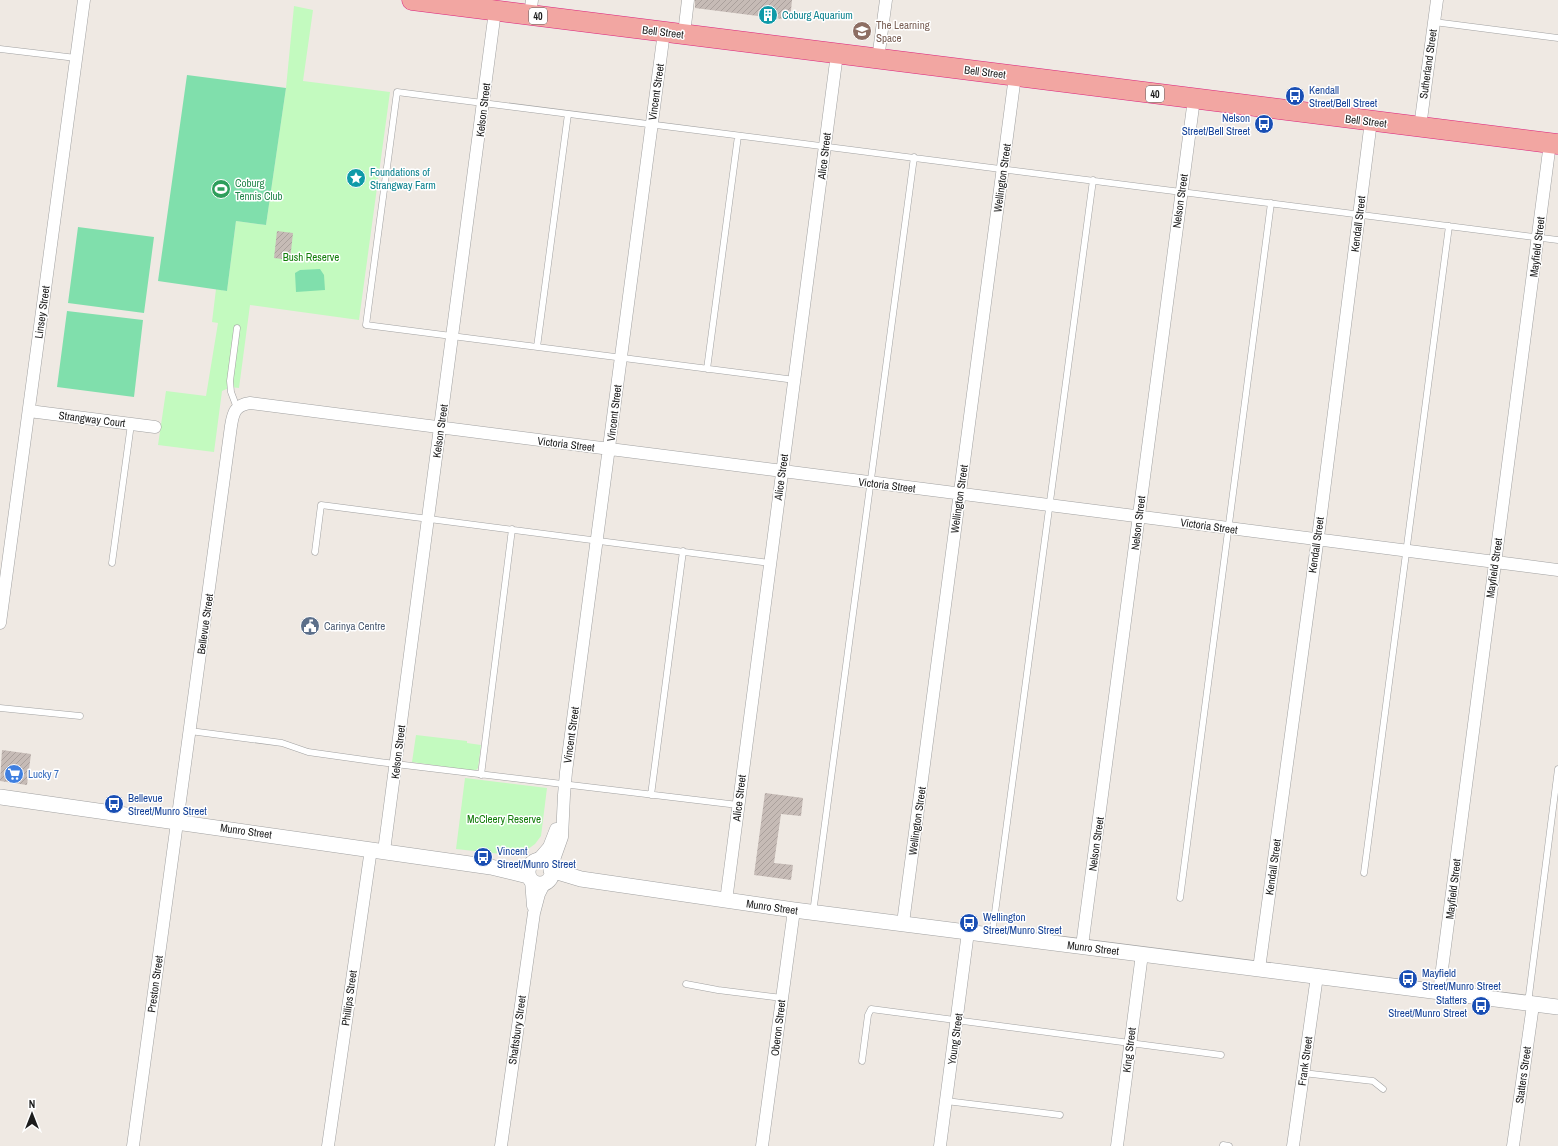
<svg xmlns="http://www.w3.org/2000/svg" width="1558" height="1146" viewBox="0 0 1558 1146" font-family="'Archivo Narrow',sans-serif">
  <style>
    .park { fill: #c3fabf }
    .pitch { fill: #80dfac }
    .building { fill: url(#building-hatch) }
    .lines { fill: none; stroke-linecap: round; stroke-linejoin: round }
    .service-casing { stroke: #a1a1a1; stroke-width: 7 }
    .minor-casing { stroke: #a1a1a1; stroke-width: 13 }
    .tertiary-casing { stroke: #a1a1a1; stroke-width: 16 }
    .trunk-casing { stroke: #db227d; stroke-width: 21 }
    .service { stroke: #fff; stroke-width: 6 }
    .minor { stroke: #fff; stroke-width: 12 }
    .tertiary { stroke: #fff; stroke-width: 15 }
    .trunk { stroke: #f2a6a2; stroke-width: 20 }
    .labels { text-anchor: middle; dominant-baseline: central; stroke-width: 3; stroke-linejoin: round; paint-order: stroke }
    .shield { fill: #fff; stroke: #616161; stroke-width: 1 }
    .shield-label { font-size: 10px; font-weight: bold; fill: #1d1d1d }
    .culture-label { font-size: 11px; fill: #0d838f; stroke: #fff; text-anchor: start }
    .education-label { font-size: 11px; fill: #785e54; stroke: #fff; text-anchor: start }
    .street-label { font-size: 11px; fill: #1d1d1d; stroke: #fff }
    .transit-label { font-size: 11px; fill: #164399; stroke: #fff; text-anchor: start }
    .leisure-label { font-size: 11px; fill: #27864d; stroke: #fff; text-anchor: start }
    .park-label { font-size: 11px; fill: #127d0a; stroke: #fff }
    .service-label { font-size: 11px; fill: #4e5e75; stroke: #fff; text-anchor: start }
    .shop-label { font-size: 11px; fill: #366cbe; stroke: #fff; text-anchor: start }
  </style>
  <defs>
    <pattern id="building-hatch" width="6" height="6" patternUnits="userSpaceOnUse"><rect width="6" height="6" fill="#c6bbb6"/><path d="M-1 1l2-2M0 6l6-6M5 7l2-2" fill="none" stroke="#aaa09c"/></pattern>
  </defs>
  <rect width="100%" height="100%" fill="#efe9e3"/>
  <!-- park -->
  <path class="park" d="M294,6L313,10L303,81L390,92L359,320L250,305L239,388L231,387L222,391L214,452L158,445L166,391L206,396L218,323L212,322L216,289L227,291L236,221L266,225L286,88Z
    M416,735L467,741V743L481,745L478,768L475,771L412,762Z
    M465,778L547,788L541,836L535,844L524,852L510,855L456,849Z"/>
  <!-- pitch -->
  <path class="pitch" d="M187,75L286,88L266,225L236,221L227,291L158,281Z
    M78,227L154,237L144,313L68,303Z
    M320,269L324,275L325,290L296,292L295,273L300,270Z
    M67,311L143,320L134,397L57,387Z"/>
  <!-- building -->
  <path class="building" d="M695,0H792L790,20L695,8Z
    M277,231L293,233L290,260L274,258Z
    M2,750L31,754L27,785L0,781Z
    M765,793L803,798L801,816L781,814L774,863L793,865L791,880L754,875Z"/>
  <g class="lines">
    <!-- service casing -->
    <g class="service-casing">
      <path id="service" d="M1434,22L1558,38
        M0,49L76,58
        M537,347L568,114
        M707,369L738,136
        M795,380L366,325L397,92L1558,240
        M237,408L231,392L230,381L237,328
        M315,552L321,505L770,563
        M112,563L131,424
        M0,708L80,716
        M190,731L282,743L308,752L379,762L738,805
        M481,775L512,529
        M651,795L683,551
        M1364,873L1449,226
        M1180,898L1271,203
        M813,913L914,157
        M992,935L1093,180
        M686,984L718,990L782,998
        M1528,1003L1558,769
        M862,1061L868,1015L871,1009L1221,1055
        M1303,1073L1373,1081L1383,1089
        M946,1101L1060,1115
        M1223,1145L1229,1146"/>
    </g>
    <!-- minor casing -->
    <g class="minor-casing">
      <path id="minor" d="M530,15L532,0
        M684,34L688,0
        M878,59L886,0
        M1420,127L1437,0
        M29,411L155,427
        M0,623L84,0
        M384,851L495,11
        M537,861L549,847L556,829
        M551,868L562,837L564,795L566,772L664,32
        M531,880L533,906
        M726,901L837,54
        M903,923L1015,76
        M1082,946L1194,99
        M1259,969L1320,522L1371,121
        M1439,992L1550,143
        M133,1146L231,426C233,413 235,405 250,403L1558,570
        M328,1146L371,849
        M501,1146L534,913L539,894L544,884
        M762,1146L794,910
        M940,1146L968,932
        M1117,1146L1142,954
        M1293,1146L1317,976
        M1513,1146L1533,1005"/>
    </g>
    <!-- tertiary casing -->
    <g class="tertiary-casing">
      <path id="tertiary" d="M0,797L491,867L528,876
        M528 872a12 12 0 1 1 24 0a12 12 0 1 1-24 0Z
        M551,870L581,879L794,910L1558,1007"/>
    </g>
    <!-- trunk casing -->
    <g class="trunk-casing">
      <path id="trunk" d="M412,0L1558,144"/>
    </g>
    <!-- service -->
    <use href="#service" class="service"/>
    <!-- minor -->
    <use href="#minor" class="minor"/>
    <!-- tertiary -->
    <use href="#tertiary" class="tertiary"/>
    <!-- trunk -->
    <use href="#trunk" class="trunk"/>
  </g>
  <!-- icons -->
  <defs>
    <g id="building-disc" transform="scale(1)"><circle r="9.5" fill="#0f9aa8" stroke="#fff"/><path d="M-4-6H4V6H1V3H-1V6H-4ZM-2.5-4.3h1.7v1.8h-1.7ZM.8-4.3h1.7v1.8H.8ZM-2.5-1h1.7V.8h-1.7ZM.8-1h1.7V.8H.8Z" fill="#fff"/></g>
    <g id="school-disc" transform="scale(1)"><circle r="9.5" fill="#8d6e63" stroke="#fff"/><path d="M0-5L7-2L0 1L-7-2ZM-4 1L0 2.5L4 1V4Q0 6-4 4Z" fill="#fff"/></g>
    <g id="bus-disc" transform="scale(1)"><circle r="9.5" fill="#1a4fb4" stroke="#fff"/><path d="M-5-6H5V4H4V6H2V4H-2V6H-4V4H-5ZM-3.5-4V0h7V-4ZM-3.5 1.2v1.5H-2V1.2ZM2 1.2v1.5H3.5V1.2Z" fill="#fff"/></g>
    <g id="sight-disc" transform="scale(1)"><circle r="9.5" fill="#0f9aa8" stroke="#fff"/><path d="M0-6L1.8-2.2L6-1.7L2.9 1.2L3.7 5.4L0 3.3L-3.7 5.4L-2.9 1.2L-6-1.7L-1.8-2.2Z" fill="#fff"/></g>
    <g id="stadium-disc" transform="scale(1)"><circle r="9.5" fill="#2e9e5b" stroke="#fff"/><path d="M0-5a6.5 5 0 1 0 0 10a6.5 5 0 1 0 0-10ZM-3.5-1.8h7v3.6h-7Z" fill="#fff"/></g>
    <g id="civic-disc" transform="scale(1)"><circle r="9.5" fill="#5c6f8a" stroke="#fff"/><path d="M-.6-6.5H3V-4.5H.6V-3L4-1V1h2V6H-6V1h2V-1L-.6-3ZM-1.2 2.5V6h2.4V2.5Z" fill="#fff"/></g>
    <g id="supermarket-disc" transform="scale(1)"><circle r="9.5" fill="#3f7fe0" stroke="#fff"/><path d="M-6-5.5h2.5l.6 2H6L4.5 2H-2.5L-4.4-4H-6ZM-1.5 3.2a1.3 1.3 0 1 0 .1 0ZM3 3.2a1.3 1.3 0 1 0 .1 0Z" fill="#fff"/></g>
  </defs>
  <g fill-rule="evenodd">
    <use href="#building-disc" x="768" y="15"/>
    <use href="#school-disc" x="862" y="31"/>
    <use href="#bus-disc" x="1295" y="96"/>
    <use href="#bus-disc" x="1264" y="124"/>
    <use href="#sight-disc" x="356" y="178"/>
    <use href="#stadium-disc" x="221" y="189"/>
    <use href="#civic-disc" x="310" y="626"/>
    <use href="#supermarket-disc" x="14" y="774"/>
    <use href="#bus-disc" x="114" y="804"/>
    <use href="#bus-disc" x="483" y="857"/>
    <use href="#bus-disc" x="969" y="923"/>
    <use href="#bus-disc" x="1408" y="979"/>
    <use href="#bus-disc" x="1481" y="1006"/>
  </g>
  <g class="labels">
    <!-- shield labels -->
    <g class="shield">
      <rect x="529" y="8" width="18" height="16" rx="3"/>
      <rect x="1146" y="86" width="18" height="16" rx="3"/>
    </g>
    <g class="shield-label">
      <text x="538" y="16">40</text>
      <text x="1155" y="94">40</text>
    </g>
    <!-- culture labels -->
    <g class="culture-label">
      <text x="782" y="15">Coburg Aquarium</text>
      <text x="370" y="172">Foundations of<tspan x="370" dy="13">Strangway Farm</tspan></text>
    </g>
    <!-- education labels -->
    <g class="education-label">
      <text x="876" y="25">The Learning<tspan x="876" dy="13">Space</tspan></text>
    </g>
    <!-- street labels -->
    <g class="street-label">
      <text transform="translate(663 32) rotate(7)">Bell Street</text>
      <text transform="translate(1428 64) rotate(-82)">Sutherland Street</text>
      <text transform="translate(985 72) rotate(7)">Bell Street</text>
      <text transform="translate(656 92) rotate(-82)">Vincent Street</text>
      <text transform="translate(483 110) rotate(-83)">Kelson Street</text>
      <text transform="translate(1366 121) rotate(7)">Bell Street</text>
      <text transform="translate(824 156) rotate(-83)">Alice Street</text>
      <text transform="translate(1002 178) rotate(-82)">Wellington Street</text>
      <text transform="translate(1180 201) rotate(-82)">Nelson Street</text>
      <text transform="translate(1358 224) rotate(-83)">Kendall Street</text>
      <text transform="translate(1537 247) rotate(-83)">Mayfield Street</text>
      <text transform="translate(42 312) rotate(-82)">Linsey Street</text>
      <text transform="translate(614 413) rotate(-83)">Vincent Street</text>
      <text transform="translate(92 419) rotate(7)">Strangway Court</text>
      <text transform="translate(440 431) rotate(-82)">Kelson Street</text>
      <text transform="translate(566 444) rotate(7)">Victoria Street</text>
      <text transform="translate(781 477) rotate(-82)">Alice Street</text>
      <text transform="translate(887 485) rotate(7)">Victoria Street</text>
      <text transform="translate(959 499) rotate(-82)">Wellington Street</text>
      <text transform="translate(1138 523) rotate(-83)">Nelson Street</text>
      <text transform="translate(1209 526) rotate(8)">Victoria Street</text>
      <text transform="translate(1316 545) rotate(-82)">Kendall Street</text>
      <text transform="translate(1494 568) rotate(-82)">Mayfield Street</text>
      <text transform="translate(205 624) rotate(-82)">Bellevue Street</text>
      <text transform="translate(571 735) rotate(-82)">Vincent Street</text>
      <text transform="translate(398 752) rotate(-83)">Kelson Street</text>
      <text transform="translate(739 798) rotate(-83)">Alice Street</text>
      <text transform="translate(917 821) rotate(-82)">Wellington Street</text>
      <text transform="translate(246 831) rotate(8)">Munro Street</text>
      <text transform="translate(1096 844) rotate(-82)">Nelson Street</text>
      <text transform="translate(1273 867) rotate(-82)">Kendall Street</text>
      <text transform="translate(1453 889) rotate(-83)">Mayfield Street</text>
      <text transform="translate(772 907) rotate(8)">Munro Street</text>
      <text transform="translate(1093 948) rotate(7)">Munro Street</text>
      <text transform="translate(155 984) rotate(-82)">Preston Street</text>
      <text transform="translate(349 998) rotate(-82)">Phillips Street</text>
      <text transform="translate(778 1028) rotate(-83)">Oberon Street</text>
      <text transform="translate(517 1030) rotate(-82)">Shaftsbury Street</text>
      <text transform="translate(955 1039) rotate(-82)">Young Street</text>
      <text transform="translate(1129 1050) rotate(-83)">King Street</text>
      <text transform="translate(1305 1061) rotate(-82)">Frank Street</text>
      <text transform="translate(1523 1075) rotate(-82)">Statters Street</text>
    </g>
    <!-- transit labels -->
    <g class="transit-label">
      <text x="1309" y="90">Kendall<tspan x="1309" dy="13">Street/Bell Street</tspan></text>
      <text x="1250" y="118" text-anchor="end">Nelson<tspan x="1250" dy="13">Street/Bell Street</tspan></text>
      <text x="128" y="798">Bellevue<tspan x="128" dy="13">Street/Munro Street</tspan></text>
      <text x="497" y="851">Vincent<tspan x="497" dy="13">Street/Munro Street</tspan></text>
      <text x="983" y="917">Wellington<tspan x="983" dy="13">Street/Munro Street</tspan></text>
      <text x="1422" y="973">Mayfield<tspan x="1422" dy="13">Street/Munro Street</tspan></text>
      <text x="1467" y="1000" text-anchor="end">Statters<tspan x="1467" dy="13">Street/Munro Street</tspan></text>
    </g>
    <!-- leisure labels -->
    <g class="leisure-label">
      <text x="235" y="183">Coburg<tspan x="235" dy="13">Tennis Club</tspan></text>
    </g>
    <!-- park labels -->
    <g class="park-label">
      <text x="311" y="257">Bush Reserve</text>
      <text x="504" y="819">McCleery Reserve</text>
    </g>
    <!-- service labels -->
    <g class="service-label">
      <text x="324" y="626">Carinya Centre</text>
    </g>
    <!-- shop labels -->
    <g class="shop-label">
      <text x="28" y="774">Lucky 7</text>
    </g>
  </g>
  <!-- north arrow -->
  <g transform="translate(32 1114)" stroke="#ffffff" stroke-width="3" paint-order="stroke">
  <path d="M0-3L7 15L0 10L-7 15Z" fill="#1d1d1d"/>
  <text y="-6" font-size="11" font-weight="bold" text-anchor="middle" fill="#1d1d1d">N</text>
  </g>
</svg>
